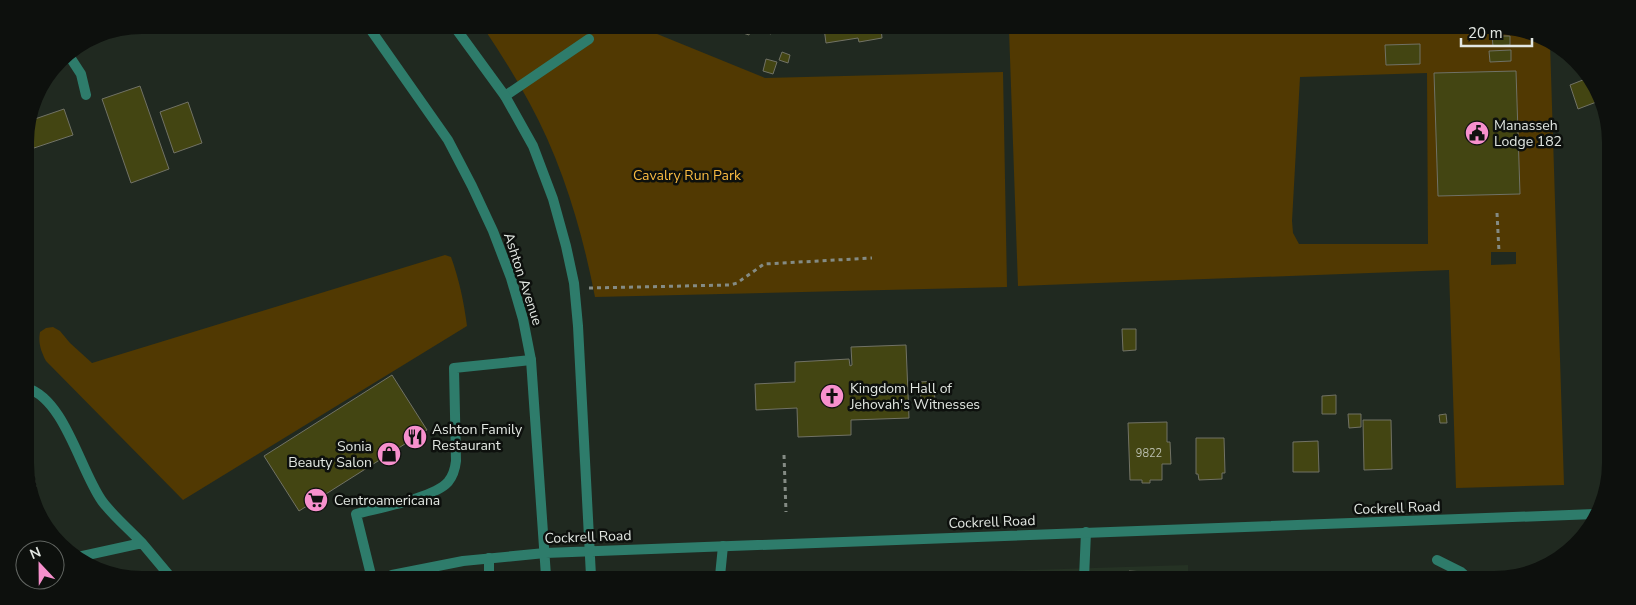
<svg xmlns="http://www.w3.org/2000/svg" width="1636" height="605" viewBox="0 0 1636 605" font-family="'Nunito Sans',sans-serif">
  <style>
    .built { fill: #253224 }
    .green { fill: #513902; fill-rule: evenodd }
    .building { fill: #434512; stroke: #717265 }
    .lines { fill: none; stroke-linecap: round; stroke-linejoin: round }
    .path { stroke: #848b84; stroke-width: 3; stroke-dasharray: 4 4; stroke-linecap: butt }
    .service { stroke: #2e7c6b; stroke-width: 10 }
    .minor { stroke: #2e7c6b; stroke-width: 10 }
    .tertiary { stroke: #2e7c6b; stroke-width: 10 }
    .labels { text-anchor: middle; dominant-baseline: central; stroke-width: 5; stroke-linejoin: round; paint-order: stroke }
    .number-label { font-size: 11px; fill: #babeae }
    .poi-label { font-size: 14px; fill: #e2e7e2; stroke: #0d100d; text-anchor: start }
    .park-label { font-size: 14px; fill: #f9bb42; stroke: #0d100d }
    .street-label { font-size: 14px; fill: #e2e7e2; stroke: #0d100d }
  </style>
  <rect width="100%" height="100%" fill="#202920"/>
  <!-- built -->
  <path class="built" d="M1188,565V578L817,577Z"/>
  <!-- green -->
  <path class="green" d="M483,27H640L765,78L1003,72L1007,287L595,297C582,230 562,162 529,102C515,76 499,51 483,27Z
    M1009,29L1532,31L1550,43L1564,485L1456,488L1449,270L1018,286ZM1492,36H1510V45L1493,46ZM1420,45V64L1386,65V46ZM1510,50L1511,61L1490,62V51ZM1516,71L1520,194L1438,196L1434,73ZM1427,73L1428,244H1299L1293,233L1292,221L1300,77ZM1491,252H1516V264L1491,265Z
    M445,255L451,257C459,279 464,302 467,326L183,500L46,361C41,351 38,343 40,332L46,328L53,327L60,331L70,343L92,363Z"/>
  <!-- building -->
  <path class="building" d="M735,28H751L749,35L734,30Z
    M752,28H772L771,34Z
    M824,28H881L882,38L859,42L858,38L826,43Z
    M1492,36H1510V45L1493,46Z
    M1420,44V64L1386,65L1385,45Z
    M1511,50V61L1490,62L1489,51Z
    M782,52L790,55L788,63L779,60Z
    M766,59L777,62L773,74L763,71Z
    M1516,71L1520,194L1438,196L1434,73Z
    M1588,78L1599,101L1578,109L1570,85Z
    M140,86L169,169L131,183L102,99Z
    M188,102L202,143L174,153L160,112Z
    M64,109L73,135L25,151V133L29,121Z
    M1122,329H1136V350L1123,351Z
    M906,345L909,418L851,420V435L798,437L797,408L756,410L755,384L795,382V362L849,359L850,366L852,365L851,347Z
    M392,375L427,430L299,511L264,456Z
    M934,381L935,402H921L920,382Z
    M1336,395V414H1322V396Z
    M1348,414H1361V427L1349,428Z
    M1446,414L1447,423H1440L1439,415Z
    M1363,420H1391L1392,469L1364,470Z
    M1167,422V442H1170L1171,464H1162V480H1150V483H1142V480H1130L1128,423Z
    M1196,438H1224L1225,473H1222V479L1199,480L1198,474H1196Z
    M27,441L36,487L28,489L27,486Z
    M1318,441L1319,472H1293V442Z
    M1129,571L1177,574L1176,578H1128Z"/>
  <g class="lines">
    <!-- path -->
    <path class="path" d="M1497,213L1499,252
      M589,288L730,285L737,283L764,264L872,258
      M784,455L786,512
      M841,573V577"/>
    <!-- service -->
    <path class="service" d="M68,54L81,74L86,95
      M61,58L104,32
      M505,96L589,39
      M27,388C65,400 80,470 102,501C113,516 129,529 142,543
      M78,557L142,543L168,574
      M489,558V576
      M1437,560L1461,572L1470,580
      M371,575L356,514C378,508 434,498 448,482C453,476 455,470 456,461L454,368L531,360
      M720,576L723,546
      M1084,578L1086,532"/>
    <!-- minor -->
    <path class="minor" d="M392,575L463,561L545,553"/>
    <!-- tertiary -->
    <path class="tertiary" d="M368,26L448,140L472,186L493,231L511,278L523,319L531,360L546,576
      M454,26L505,96L533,146L553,199L566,246L574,283L578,326L591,576
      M545,553L1595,514"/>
  </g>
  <!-- icons -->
  <defs>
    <g id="civic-disc" transform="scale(1.25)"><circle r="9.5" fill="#f790cd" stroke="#0d100d"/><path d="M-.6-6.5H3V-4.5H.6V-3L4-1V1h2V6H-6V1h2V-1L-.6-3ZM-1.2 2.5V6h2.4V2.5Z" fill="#111"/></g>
    <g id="church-disc" transform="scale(1.25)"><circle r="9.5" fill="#f790cd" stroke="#0d100d"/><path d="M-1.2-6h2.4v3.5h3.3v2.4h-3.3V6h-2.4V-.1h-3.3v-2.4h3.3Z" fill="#111"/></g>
    <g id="restaurant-disc" transform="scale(1.25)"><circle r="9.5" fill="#f790cd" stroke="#0d100d"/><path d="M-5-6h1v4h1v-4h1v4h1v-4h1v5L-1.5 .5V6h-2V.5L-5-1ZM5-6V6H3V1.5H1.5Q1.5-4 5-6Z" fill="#111"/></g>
    <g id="shop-disc" transform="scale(1.25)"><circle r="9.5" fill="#f790cd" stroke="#0d100d"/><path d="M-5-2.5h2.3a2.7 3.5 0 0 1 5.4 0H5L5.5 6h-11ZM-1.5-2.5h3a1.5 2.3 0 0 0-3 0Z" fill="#111"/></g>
    <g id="supermarket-disc" transform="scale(1.25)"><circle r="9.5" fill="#f790cd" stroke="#0d100d"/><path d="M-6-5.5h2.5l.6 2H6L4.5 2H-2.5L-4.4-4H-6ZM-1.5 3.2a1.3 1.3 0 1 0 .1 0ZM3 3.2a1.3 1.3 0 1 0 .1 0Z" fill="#111"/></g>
  </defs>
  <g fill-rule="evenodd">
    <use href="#civic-disc" x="1477" y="133"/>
    <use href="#church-disc" x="832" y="396"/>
    <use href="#restaurant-disc" x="415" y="437"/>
    <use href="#shop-disc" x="389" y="454"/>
    <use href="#supermarket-disc" x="316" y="500"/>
  </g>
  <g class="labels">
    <!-- number labels -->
    <g class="number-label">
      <text x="1149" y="453">9822</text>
    </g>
    <!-- poi labels -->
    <g class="poi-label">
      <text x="1494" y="125">Manasseh<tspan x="1494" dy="16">Lodge 182</tspan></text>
      <text x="850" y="388">Kingdom Hall of<tspan x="850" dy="16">Jehovah's Witnesses</tspan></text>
      <text x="432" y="429">Ashton Family<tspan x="432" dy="16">Restaurant</tspan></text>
      <text x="372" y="446" text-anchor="end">Sonia<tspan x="372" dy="16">Beauty Salon</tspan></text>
      <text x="334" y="500">Centroamericana</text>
    </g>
    <!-- park labels -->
    <g class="park-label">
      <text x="687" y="175">Cavalry Run Park</text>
    </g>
    <!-- street labels -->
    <g class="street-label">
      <text transform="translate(523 279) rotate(72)">Ashton Avenue</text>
      <text transform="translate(1397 508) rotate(-2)">Cockrell Road</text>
      <text transform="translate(992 522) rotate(-2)">Cockrell Road</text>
      <text transform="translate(588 537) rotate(-2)">Cockrell Road</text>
    </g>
  </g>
  <!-- crop -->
  <path d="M0 0H1636V605H0ZM142 34H1494A108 108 0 0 1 1602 142V463A108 108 0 0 1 1494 571H142A108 108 0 0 1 34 463V142A108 108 0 0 1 142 34Z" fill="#0d100d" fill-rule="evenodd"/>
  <!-- north arrow -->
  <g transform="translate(40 565) rotate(338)"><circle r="24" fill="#0d100d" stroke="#626662"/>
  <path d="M0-4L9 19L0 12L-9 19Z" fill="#f790cd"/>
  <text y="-8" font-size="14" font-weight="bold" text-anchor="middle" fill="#e2e7e2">N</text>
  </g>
  <!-- scale -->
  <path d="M1461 38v8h71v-8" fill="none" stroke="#e2e7e2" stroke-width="2.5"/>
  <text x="1468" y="38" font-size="15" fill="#e2e7e2" stroke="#0d100d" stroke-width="4" paint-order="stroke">20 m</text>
</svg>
